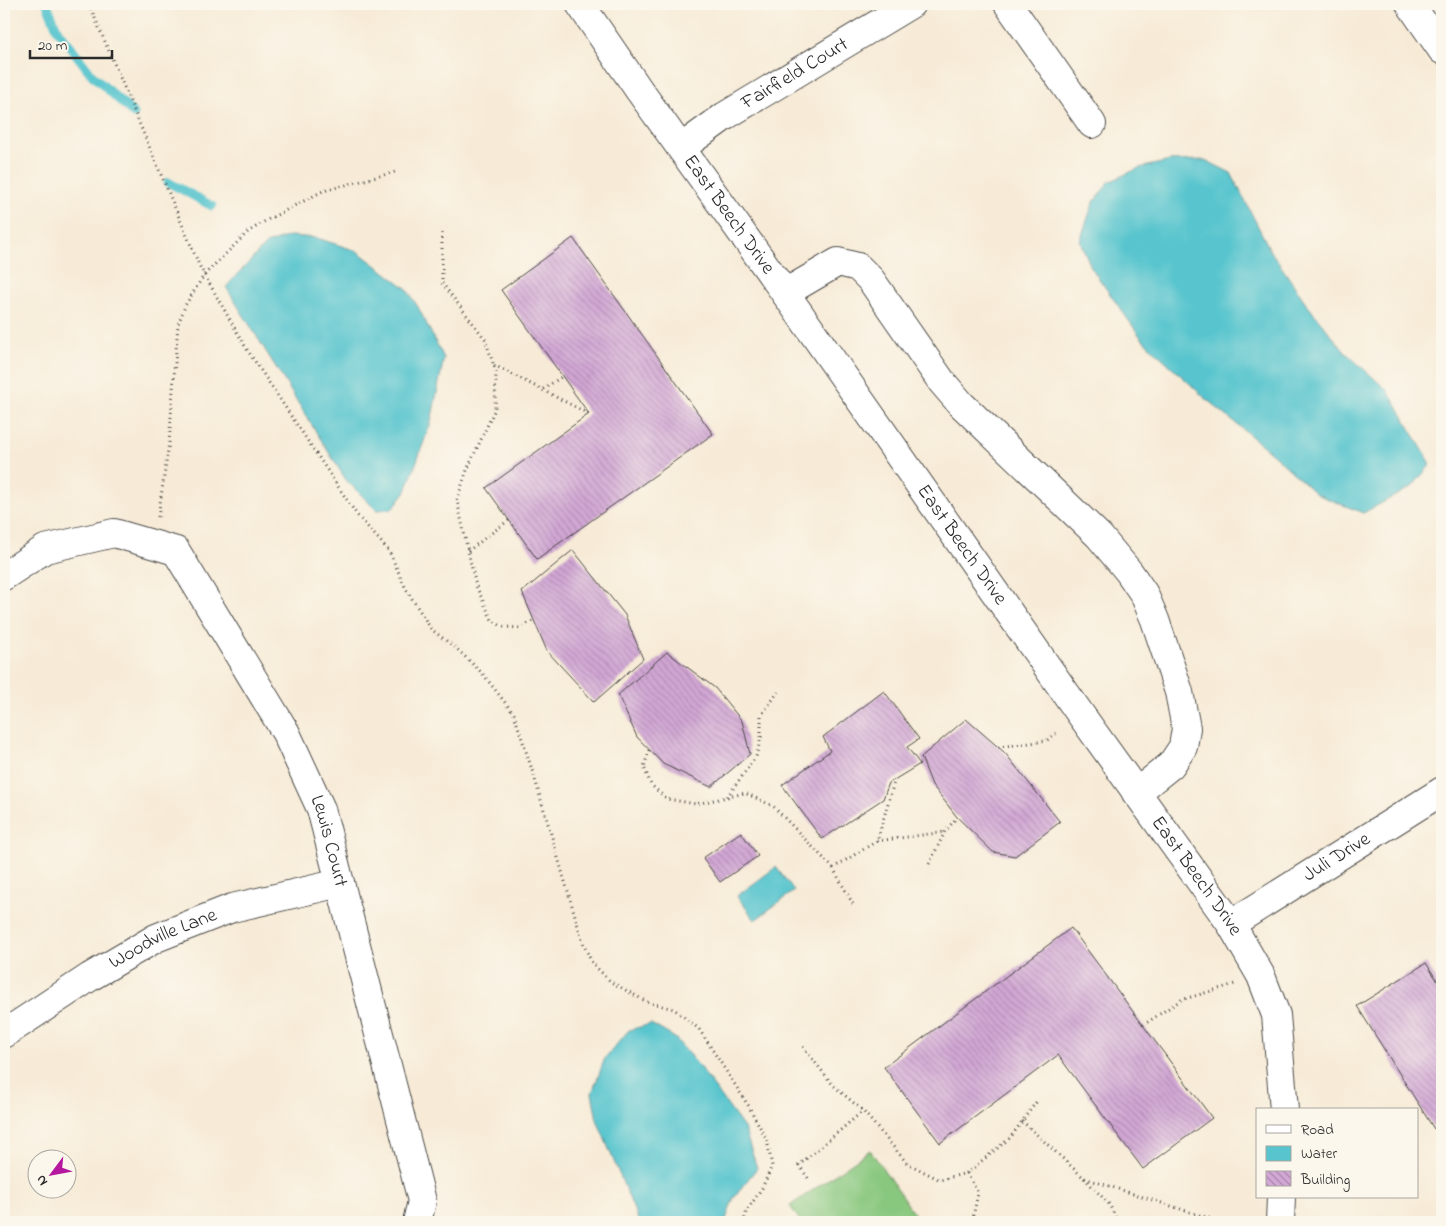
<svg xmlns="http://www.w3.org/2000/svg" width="1446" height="1226" viewBox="0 0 1446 1226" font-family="'Indie Flower',sans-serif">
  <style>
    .grass { fill: #88c77e; stroke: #5a7954 }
    .water { fill: #58c5ce; stroke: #42787c }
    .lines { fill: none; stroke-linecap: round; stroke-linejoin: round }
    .stream { stroke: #58c5ce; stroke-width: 9 }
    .building { fill: url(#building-back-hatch) }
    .minor-casing { stroke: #4a4845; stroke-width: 30 }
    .path { stroke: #4a4845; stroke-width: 3; stroke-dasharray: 1 4; stroke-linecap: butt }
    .minor { stroke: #fff; stroke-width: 28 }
    .labels { text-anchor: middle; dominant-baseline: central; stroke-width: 4.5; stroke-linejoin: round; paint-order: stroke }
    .street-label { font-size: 20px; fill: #2b2b2b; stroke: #fbf7ec }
  </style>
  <defs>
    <pattern id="building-back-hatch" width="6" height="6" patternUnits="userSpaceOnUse" patternTransform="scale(1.25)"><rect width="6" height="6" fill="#d2a7d5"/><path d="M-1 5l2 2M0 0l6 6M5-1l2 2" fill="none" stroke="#ab88ad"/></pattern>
  </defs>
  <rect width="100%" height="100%" fill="#fbf7ec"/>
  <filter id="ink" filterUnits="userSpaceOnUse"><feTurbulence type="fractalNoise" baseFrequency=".02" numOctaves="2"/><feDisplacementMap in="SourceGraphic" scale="10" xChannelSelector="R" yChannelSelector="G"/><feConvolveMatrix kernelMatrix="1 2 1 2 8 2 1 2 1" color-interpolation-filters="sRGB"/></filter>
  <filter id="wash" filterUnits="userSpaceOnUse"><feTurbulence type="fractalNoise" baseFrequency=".0096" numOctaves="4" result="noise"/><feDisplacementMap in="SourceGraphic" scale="20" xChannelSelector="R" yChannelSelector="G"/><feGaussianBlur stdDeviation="1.12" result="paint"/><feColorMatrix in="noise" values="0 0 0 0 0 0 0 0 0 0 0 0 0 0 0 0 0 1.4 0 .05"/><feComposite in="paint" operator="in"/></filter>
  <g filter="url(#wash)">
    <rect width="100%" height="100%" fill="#f7ebd7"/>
    <!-- grass -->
    <path class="grass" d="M870,1150L920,1222H801L790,1206Z"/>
    <!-- water -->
    <path class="water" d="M1205,160L1231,173L1270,250L1308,306L1345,352L1388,391L1431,464L1412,487L1363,513L1316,494L1274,455L1205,398L1142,339L1092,269L1080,241L1093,203L1109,182L1139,168L1170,161Z
      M290,236L317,238L357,251L406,288L418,307L444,358L431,422L406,491L392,509L376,510L346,480L226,287L266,244Z
      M776,867L794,891L755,920L737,896Z
      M651,1024L675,1038L698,1065L744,1128L757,1168L734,1197L725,1222H639L597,1120L592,1093L605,1058L629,1030Z"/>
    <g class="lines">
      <!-- stream -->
      <path class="stream" d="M47,4L58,31L92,75L134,114
        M168,182L212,206"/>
    </g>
    <g id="blocks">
      <!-- building -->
      <path class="building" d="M573,238L713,434L537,559L486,488L589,414L501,290Z
        M573,550L625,615L643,659L594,702L547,651L522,592Z
        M667,652L715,688L742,721L750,754L711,787L663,764L637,737L618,695Z
        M884,691L919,739L907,747L920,764L889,783L883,799L822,839L782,785L830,751L823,737Z
        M966,719L1005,753L1060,822L1015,856L993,852L957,817L932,785L921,757Z
        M741,832L758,856L720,882L703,858Z
        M1071,928L1212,1118L1143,1169L1058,1055L940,1143L884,1067Z
        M1426,963L1442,988V1124L1434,1129L1357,1006Z"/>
    </g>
  </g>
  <g filter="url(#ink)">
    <use href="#blocks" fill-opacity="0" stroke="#4a4845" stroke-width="1"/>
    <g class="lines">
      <!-- minor casing -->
      <g class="minor-casing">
        <g id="minor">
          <path id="s1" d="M580,4L639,90L785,293L1081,715L1231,924L1261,976L1276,1015L1284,1110"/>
          <path d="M1008,4L1092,124"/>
          <path d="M1410,4L1442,50"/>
          <path id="s2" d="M681,148L725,116L911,4"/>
          <path d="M785,293L838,262L858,267L871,280L942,382L961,404L1099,536L1129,572L1144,594L1155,620L1179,692L1186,728L1183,747L1171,765L1136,793"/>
          <path id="s3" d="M4,576L45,549L114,533L176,551L286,733L321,809L422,1201L417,1222"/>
          <path id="s4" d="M1231,924L1442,791"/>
          <path id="s5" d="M4,1034L90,977L156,938L232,908L340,883"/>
          <path d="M1280,1222L1281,1197"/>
        </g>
      </g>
      <!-- path -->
      <path class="path" d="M89,4L200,267L246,348L357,515L389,551L406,589L431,629L457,649L482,673L514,714L534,776L583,943L592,963L611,982L647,1002L674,1009L699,1029L748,1105L767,1140L772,1166L762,1188L746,1212L744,1222
        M442,233V283L485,339L496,372L495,409L467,470L457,500L468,551L476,586L492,620L503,627L520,628L534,620
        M494,365L589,414
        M543,389L563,376
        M158,517L169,443L178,324L186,304L204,275L248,232L267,220L323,191L395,172
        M468,551L509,520
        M998,747L1046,741L1059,731
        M649,750L644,767L651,785L667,799L696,804L745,793L773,806L833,868L854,906
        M727,797L756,757L761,737V716L778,692
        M877,841L945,832
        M929,864L945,832L957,817
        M833,868L877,841L895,779
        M1143,1025L1181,1000L1235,984
        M803,1047L833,1085L863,1111L907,1163L940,1180L967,1173L1010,1138L1037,1101
        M1022,1121L1084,1178L1221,1222
        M967,1173L978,1193L972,1222
        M808,1178L799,1165L863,1111
        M1084,1178L1109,1204L1118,1222"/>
      <!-- minor -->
      <use href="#minor" class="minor"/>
    </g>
  </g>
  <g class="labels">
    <!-- street labels -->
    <g class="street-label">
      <text stroke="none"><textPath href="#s2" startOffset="136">Fairfield Court</textPath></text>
      <text stroke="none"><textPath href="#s1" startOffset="258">East Beech Drive</textPath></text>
      <text stroke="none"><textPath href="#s1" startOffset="662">East Beech Drive</textPath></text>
      <text stroke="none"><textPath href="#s3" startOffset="514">Lewis Court</textPath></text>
      <text stroke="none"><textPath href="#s4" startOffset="125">Juli Drive</textPath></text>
      <text stroke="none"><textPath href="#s1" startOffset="1068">East Beech Drive</textPath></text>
      <text stroke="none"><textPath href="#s5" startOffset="186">Woodville Lane</textPath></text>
    </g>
  </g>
  <!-- margin -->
  <rect width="1446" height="1226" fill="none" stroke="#fbf7ec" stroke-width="20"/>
  <!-- legend -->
  <rect x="1256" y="1108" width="162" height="90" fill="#fbf7ec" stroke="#a8a59f"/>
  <rect x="1266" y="1125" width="25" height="8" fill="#ffffff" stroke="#a8a59f"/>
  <text x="1301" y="1134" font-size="15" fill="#2b2b2b">Road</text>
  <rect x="1266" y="1146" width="25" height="15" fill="#58c5ce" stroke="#a8a59f"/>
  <text x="1301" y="1158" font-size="15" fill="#2b2b2b">Water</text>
  <rect x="1266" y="1171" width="25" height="15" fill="url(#building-back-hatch)" stroke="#a8a59f"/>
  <text x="1301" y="1184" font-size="15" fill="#2b2b2b">Building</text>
  <!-- north arrow -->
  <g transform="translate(52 1174) rotate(238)"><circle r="24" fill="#fbf7ec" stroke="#a8a59f"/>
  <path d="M0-4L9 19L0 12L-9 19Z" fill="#b5179e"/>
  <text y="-8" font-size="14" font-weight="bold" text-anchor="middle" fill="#2b2b2b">N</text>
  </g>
  <!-- scale -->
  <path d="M30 50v8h82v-8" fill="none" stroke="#2b2b2b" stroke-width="2.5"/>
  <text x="38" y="50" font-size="15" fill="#2b2b2b" stroke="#fbf7ec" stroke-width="4" paint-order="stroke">20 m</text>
</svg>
